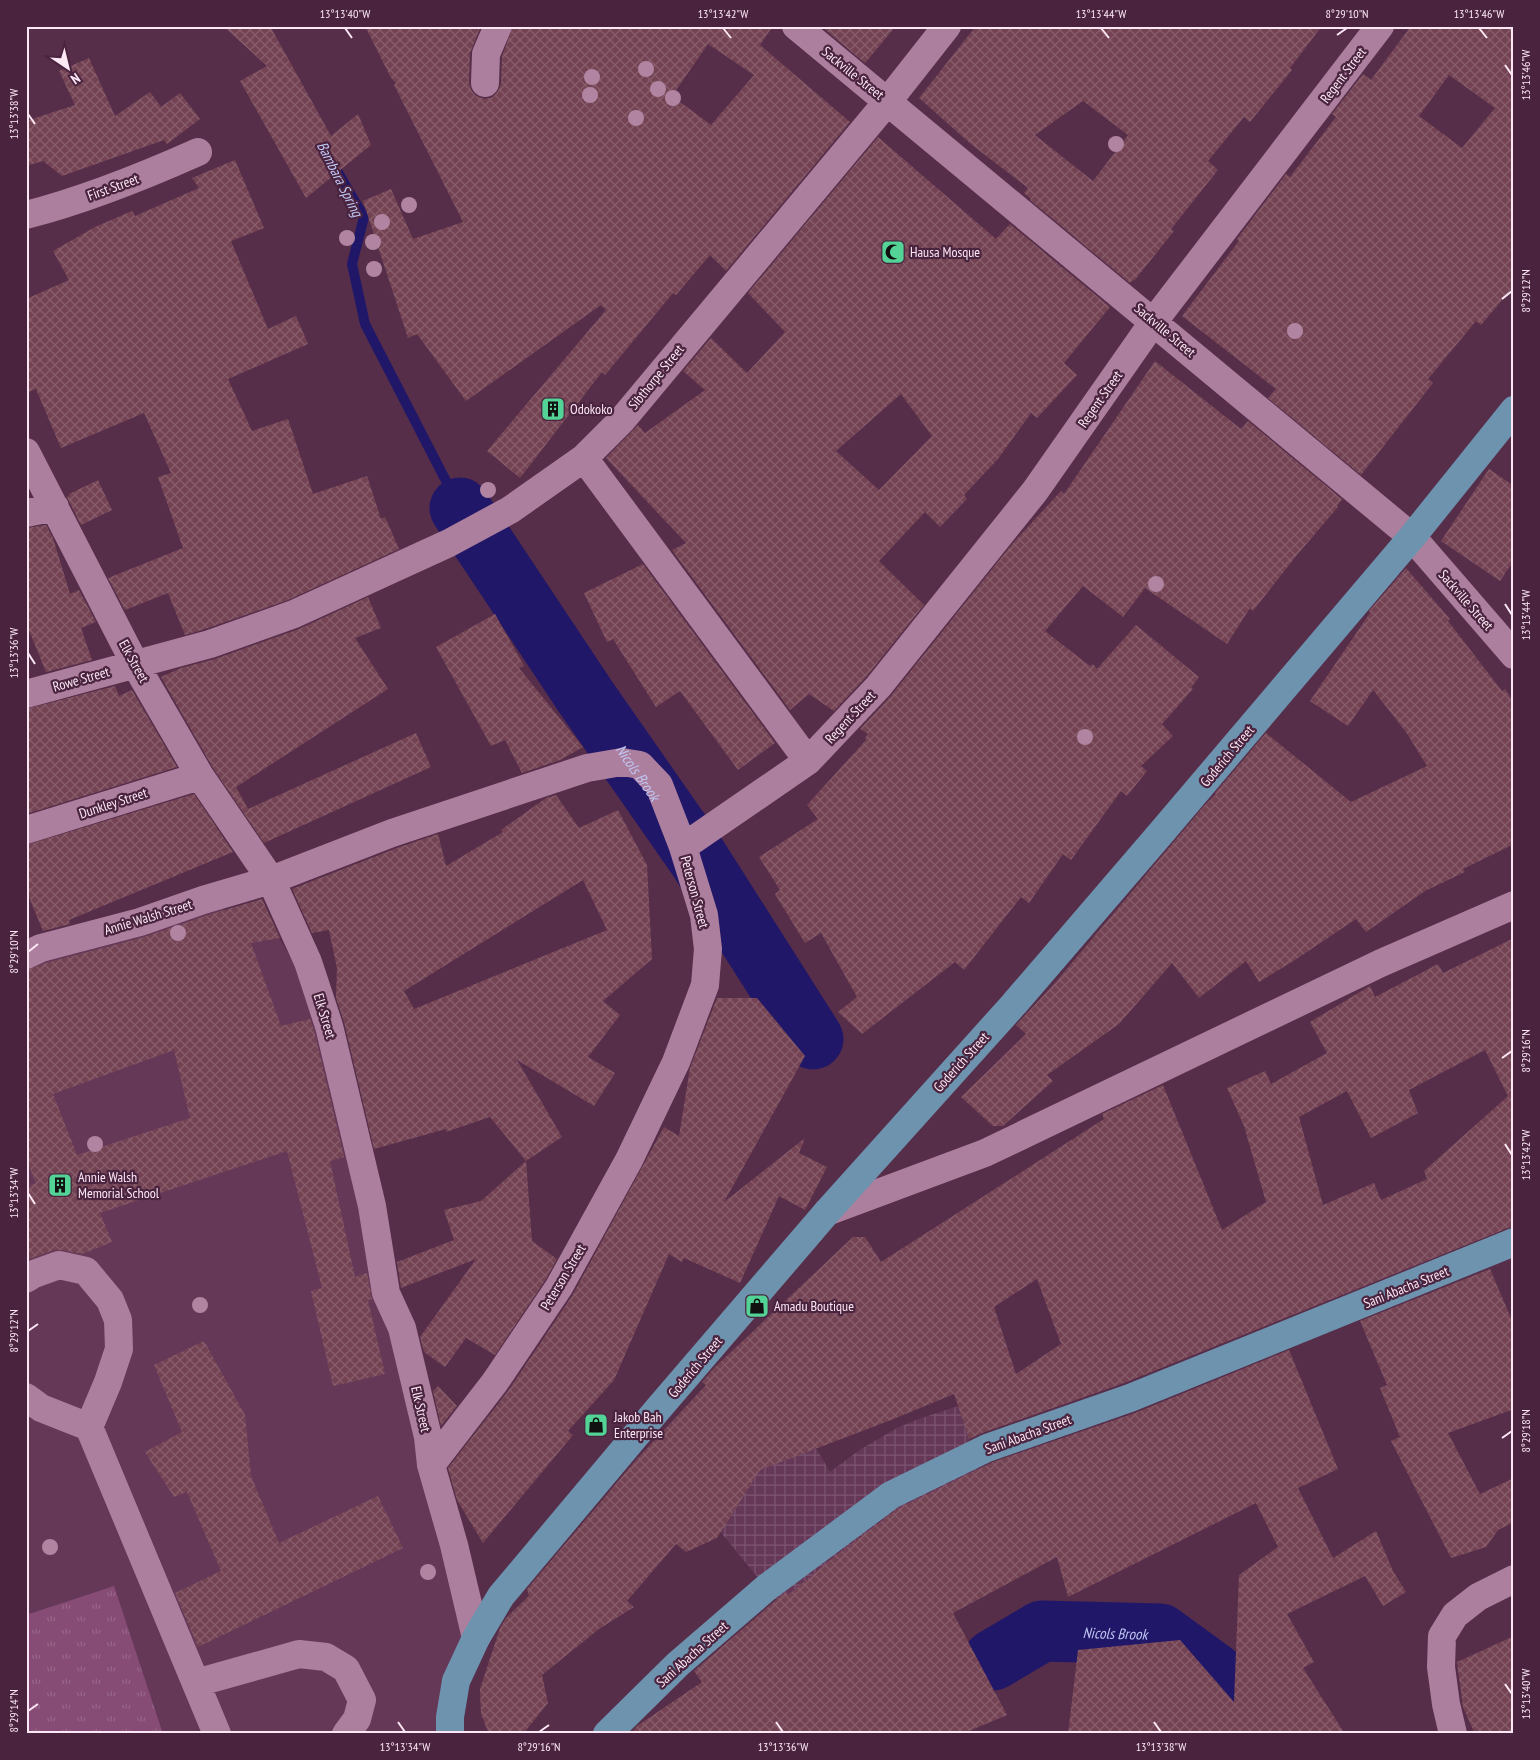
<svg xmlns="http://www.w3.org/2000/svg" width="1540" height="1760" viewBox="0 0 1540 1760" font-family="'PT Sans Narrow',sans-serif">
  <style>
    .built { fill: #653858 }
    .industrial { fill: url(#industrial-grid) }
    .park { fill: url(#park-tufts) }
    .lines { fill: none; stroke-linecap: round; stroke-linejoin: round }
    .stream { stroke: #211768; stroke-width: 10 }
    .river { stroke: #211768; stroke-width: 61 }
    .building { fill: url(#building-cross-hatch); fill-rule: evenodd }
    .minor { stroke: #ad7f9e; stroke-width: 28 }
    .major { stroke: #6e93af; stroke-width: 28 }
    .tree { fill: #b185a2 }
    .ticks { fill: none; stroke: #fce7f4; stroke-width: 2 }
    .labels { text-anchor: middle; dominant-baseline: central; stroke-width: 4.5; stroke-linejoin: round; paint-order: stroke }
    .street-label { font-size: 14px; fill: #fce7f4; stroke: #4a243f }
    .poi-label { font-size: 14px; fill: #fce7f4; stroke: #4a243f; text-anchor: start }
    .water-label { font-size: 15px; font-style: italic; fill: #bfc5f3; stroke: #4a243f }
    .neatline { fill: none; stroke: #fce7f4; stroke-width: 2 }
    .ticks-label { font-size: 12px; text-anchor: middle; fill: #fce7f4 }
  </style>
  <defs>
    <pattern id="industrial-grid" width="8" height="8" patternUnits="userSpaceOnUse" patternTransform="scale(1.25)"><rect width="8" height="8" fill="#653858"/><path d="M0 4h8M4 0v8" fill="none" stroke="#7c5571"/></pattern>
    <pattern id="park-tufts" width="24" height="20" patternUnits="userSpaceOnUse" patternTransform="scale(1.25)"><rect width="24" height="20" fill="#864c75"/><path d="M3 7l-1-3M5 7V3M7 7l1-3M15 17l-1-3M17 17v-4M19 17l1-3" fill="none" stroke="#986689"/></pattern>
    <pattern id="building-cross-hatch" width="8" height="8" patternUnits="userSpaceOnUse" patternTransform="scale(1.25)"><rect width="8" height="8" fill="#744353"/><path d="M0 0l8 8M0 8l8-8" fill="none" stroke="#895e6c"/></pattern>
  </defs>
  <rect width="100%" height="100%" fill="#562e4a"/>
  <!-- built -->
  <path class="built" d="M203,900L230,912L265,913L329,1026L476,1638L456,1734H26V962Z"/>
  <!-- industrial -->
  <path class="industrial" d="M788,1400L830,1472L861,1449L897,1428L916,1420L958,1406L985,1488L783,1608L681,1484Z"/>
  <!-- park -->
  <path class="park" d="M114,1586L163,1734H26V1615Z"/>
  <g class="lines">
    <!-- stream -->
    <path class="stream" d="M332,162L364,217L352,264L365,324L460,508"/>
    <!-- river -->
    <g class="river">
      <path id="s1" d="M460,508L585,696L698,858L813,1039"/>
      <path id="s2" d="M993,1660L1042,1631L1160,1634L1215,1674L1266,1734"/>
    </g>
  </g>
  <!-- building -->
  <path class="building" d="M223,26H270L331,136L358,114L371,145L306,198L240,81L267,66Z
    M365,26H481L470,53L469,82L471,90L476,96L485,99L493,97L498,91L501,84L502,57L513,26H773L760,45L850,122L726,271L710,255L676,295L673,293L605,375L602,372L520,478L487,451L606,310L601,305L466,401L417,334L408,338L363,201L391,189L413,239L463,222L394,85L396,83L391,78ZM708,44L754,75L711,125L672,96Z
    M821,26H896L865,63Z
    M976,26H1322L1290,68L1292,70L1250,122L1244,117L1208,161L1218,170L1171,229L1174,231L1134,281L1133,280L1130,283L1030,200L1031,199L1024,193L1028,188L972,145L919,98ZM1083,101L1128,135L1093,181L1035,135Z
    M1411,26H1514V286L1481,325L1476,321L1428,379L1433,383L1361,475L1268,398L1276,389L1182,316L1239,241L1237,239L1286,174L1290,177L1336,117L1332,114L1363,74L1371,80ZM1449,75L1495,108L1462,148L1419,116Z
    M89,58L115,116L150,92L161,107L180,93L200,119L167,144L164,140L62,176L43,161L26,166V121L75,105L59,71Z
    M878,137L996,239L1010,224L1110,307L1064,363L1077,375L1037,418L1031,413L998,459L964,495L967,499L940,527L925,512L879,561L924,605L866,677L834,711L809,694L790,710L672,550L686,543L606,458L638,425L645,433L705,390L683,371L711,338L747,373L785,332L748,293ZM901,394L932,436L879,490L836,451Z
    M235,160L264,228L231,241L268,329L296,316L308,344L228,379L252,431L288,419L313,494L367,476L381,519L385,517L399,549L288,600L205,629L185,635L168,593L125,610L108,578L183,548L158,477L171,473L144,413L61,448L36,389L26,393V299L69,280L53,251L95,227L132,211L135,216L199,188L192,178Z
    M1155,361L1241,429L1248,421L1342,499L1337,506L1338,507L1297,555L1253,611L1250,608L1227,644L1145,588L1123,617L1083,586L1045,631L1090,666L1093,664L1097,669L1136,625L1199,677L1191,688L1193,689L1162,724L1173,736L1141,766L1147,771L1127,796L1121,791L1071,860L1063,854L1029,903L1021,897L964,970L955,962L862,1034L838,1012L857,997L821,933L805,943L775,894L780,890L759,857L818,819L807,805L866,740L865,738L868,734L860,729L890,697L1013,543L1061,491L1064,494Z
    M1489,469L1514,486V560L1500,581L1441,541Z
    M98,480L112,510L81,525L67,497L69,496V494Z
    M46,525L53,538L70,594L79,590L96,622L81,628L92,660L46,672L26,623V528Z
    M643,564L775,743L738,770L680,691L656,707L613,639L607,642L584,593Z
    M1406,568L1450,619L1448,621L1502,691L1505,689L1514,703V844L1463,869L1465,872L1425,891L1366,932L1356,919L1295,960L1259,982L1246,961L1199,998L1172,963L1119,1024L1047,1075L1053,1081L1003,1126H993L961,1097L1026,1034L1016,1025L1055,983L1203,807L1216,794L1215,793L1266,733L1351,802L1427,766L1406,732L1373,690L1348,726L1310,701L1370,613L1369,611Z
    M368,597L381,628L355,638L388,689L236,787L248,809L416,733L431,767L264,843L213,768L161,677L181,668L215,659L299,629Z
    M495,614L524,666L519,668L583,747L560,760L522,773L505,740L491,746L436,647Z
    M115,686L119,696L132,690L177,767L26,814V709Z
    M194,794L233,852L69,920L70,924L43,931L26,890V845Z
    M556,795L579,828L618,810L647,865L652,959L603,1001L620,1015L588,1057L615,1073L594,1106L517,1060L562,1137L526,1161L490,1117L446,1132V1129L374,1149L344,1022L336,998L337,968L329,930L312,933L292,889L397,848L438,834L446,866L503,832L501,830L546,798ZM583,880L607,930L414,1009L404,991Z
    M262,899L280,938L251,943L281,1026L310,1019L314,1030L344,1157L330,1161L355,1277L367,1273L372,1299L368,1300L385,1374L333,1386L311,1291L322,1288L287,1151L100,1213L112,1242L82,1254L62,1250H54L26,1260V1187L36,1183L26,1159V970L46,963L144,937L208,915ZM174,1050L190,1118L77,1155L53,1094Z
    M1514,938V1227L1508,1228L1124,1383L982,1433L969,1439L954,1394L891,1420L760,1470L717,1538L686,1552L676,1544L627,1601L634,1607L599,1629L542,1675L548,1703L523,1734H489L481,1714L480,1689L500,1628L506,1618L529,1596L527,1589L637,1459L706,1385L702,1382L714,1368L853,1237H865L881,1262L1104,1119L1102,1114L1163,1085L1222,1230L1266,1202L1244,1126L1227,1088L1265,1071L1271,1084L1327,1053L1310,1022L1370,986L1375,997L1438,964L1443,973ZM1485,1050L1508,1096L1424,1171L1427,1179L1381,1200L1374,1183L1323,1205L1299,1117L1347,1091L1371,1138L1418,1113L1409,1090ZM1037,1279L1061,1344L1016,1374L994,1307Z
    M717,998H757L805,1056L724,1202L805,1138L799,1153L827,1167L805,1210L779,1196L740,1283L684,1258L682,1262L669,1254L614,1380L568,1431L573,1435L483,1543L457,1500L448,1468L508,1391L572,1296L664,1127L679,1136L690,1068Z
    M526,1161L532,1241L557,1259L546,1279L495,1355L466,1338L445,1367L424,1352L420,1337L476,1259L401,1288L397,1262L454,1240L444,1210L481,1201Z
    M1490,1269L1514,1325V1409L1448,1433L1480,1494L1514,1478V1522L1498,1530L1486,1547L1451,1558L1391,1441L1400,1437L1380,1388L1387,1385L1360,1321Z
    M204,1341L245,1415L251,1476L279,1543L378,1496L403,1548L198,1647L175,1593L221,1571L187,1492L174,1497L145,1452L182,1432L154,1365Z
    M1289,1350L1338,1469L1298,1488L1333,1558L1376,1531L1393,1571L1406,1592L1383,1606L1365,1576L1287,1614L1314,1662L1303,1668L1345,1734H1068L1078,1650L1180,1640L1234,1702L1239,1575L1278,1547L1256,1503L1068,1597L1057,1557L953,1613L1007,1715L962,1734H630L637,1726L702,1682L694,1671L776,1600L786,1592L788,1595L838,1554L899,1508L993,1462L1135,1413Z
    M438,1386L457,1406L441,1426L433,1391Z
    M1514,1636V1734H1475L1463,1707L1457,1662Z"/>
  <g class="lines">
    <!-- minor -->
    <path class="minor" d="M796,26L1412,537L1514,655
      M485,83L486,54L498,26
      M26,215C85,200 142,177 198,152
      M26,452L135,664L200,776L271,880L308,962L329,1026L372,1206L386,1293L402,1328L428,1437L431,1465L454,1545L476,1638
      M584,458L808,761
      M26,513L55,507
      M26,694L210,644L294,614L449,543L510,510L584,458L622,420L888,101L947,26
      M26,830L200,776
      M683,847L808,761L878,687L1035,491L1154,321L1380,26
      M26,955L41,948L140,922L203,900L271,880L392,833L587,768L622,762L640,765L659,785L683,847L704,915L708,949L705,985L676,1062L629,1160L559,1287L495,1382L431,1465
      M827,1212L985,1153L1381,963L1514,905
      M26,1279L34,1274L59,1265L86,1271L110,1300L118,1320L119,1349L108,1382L89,1427
      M26,1397L41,1408L89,1427L217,1734
      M196,1683L299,1654L326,1657L346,1669L362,1700L357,1719L346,1734
      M1453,1734L1446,1704L1441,1667L1442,1636L1455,1615L1478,1597L1514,1579"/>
    <!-- major -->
    <path class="major" d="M450,1734V1717L456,1681L476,1638L501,1596L658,1409L827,1212L1014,1004L1161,833L1412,537L1514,410
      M607,1734L678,1664L766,1588L891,1495L987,1448L1130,1398L1514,1242"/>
  </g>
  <!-- trees -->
  <g class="tree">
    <circle cx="646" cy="69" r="8"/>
    <circle cx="592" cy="77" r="8"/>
    <circle cx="658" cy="89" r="8"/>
    <circle cx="590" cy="95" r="8"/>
    <circle cx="673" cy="98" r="8"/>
    <circle cx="636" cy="118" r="8"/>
    <circle cx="1116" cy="144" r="8"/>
    <circle cx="409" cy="205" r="8"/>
    <circle cx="382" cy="222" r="8"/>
    <circle cx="347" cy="238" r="8"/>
    <circle cx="373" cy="242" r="8"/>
    <circle cx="374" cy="269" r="8"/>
    <circle cx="1295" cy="331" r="8"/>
    <circle cx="488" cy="490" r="8"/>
    <circle cx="1156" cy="584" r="8"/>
    <circle cx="1085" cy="737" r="8"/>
    <circle cx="178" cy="933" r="8"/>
    <circle cx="95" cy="1144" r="8"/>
    <circle cx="200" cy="1305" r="8"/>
    <circle cx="50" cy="1547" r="8"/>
    <circle cx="428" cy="1572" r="8"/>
  </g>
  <!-- ticks -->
  <path class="ticks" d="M345,28L352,38M723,28L731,38M1101,28L1109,38M1479,28L1487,38M1337,35L1347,28M1505,65L1512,75M28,114L35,124M1502,299L1512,291M1505,604L1512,615M28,653L35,664M28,952L38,944M1502,1058L1512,1051M1505,1144L1512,1155M28,1193L35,1204M28,1331L38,1324M1502,1438L1512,1431M1505,1684L1512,1694M28,1711L38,1704M398,1722L405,1732M776,1722L783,1732M1154,1722L1161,1732M539,1732L549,1725"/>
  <!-- icons -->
  <defs>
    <g id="mosque-square" transform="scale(1.25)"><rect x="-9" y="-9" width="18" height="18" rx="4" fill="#53d396" stroke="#4a243f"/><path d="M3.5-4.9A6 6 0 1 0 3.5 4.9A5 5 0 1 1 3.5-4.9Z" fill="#111"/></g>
    <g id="building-square" transform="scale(1.25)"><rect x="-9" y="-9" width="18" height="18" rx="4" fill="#53d396" stroke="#4a243f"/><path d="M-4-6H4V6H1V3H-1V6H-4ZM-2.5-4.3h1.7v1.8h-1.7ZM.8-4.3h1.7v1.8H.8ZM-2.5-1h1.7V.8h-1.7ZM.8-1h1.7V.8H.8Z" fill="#111"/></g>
    <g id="shop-square" transform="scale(1.25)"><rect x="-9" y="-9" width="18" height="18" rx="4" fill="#53d396" stroke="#4a243f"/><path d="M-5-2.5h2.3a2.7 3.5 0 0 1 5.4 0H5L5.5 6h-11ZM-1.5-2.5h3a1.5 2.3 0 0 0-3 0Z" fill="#111"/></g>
  </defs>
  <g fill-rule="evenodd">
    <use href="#mosque-square" x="893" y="252"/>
    <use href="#building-square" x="553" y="409"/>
    <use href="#building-square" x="60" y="1185"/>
    <use href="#shop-square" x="757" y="1306"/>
    <use href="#shop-square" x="596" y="1425"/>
  </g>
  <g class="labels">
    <!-- street labels -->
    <g class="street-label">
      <text transform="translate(853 73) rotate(39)">Sackville Street</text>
      <text transform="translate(1343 75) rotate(-53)">Regent Street</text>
      <text transform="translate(113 187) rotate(-20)">First Street</text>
      <text transform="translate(1165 330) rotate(40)">Sackville Street</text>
      <text transform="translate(656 377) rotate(-51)">Sibthorpe Street</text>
      <text transform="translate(1100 399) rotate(-55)">Regent Street</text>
      <text transform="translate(1466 600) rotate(49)">Sackville Street</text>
      <text transform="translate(134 661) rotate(61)">Elk Street</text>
      <text transform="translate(81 679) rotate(-16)">Rowe Street</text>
      <text transform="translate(850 717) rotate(-47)">Regent Street</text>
      <text transform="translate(1227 756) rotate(-50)">Goderich Street</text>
      <text transform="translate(113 803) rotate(-18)">Dunkley Street</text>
      <text transform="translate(695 892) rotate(75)">Peterson Street</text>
      <text transform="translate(148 917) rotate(-17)">Annie Walsh Street</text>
      <text transform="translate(325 1016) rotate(73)">Elk Street</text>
      <text transform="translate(961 1062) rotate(-48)">Goderich Street</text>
      <text transform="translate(563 1277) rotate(-59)">Peterson Street</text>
      <text transform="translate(1406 1287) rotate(-22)">Sani Abacha Street</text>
      <text transform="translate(695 1367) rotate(-50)">Goderich Street</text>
      <text transform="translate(421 1409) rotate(77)">Elk Street</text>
      <text transform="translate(1028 1434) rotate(-20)">Sani Abacha Street</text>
      <text transform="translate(692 1654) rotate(-42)">Sani Abacha Street</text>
    </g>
    <!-- poi labels -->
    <g class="poi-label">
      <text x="910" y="252">Hausa Mosque</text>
      <text x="570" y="409">Odokoko</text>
      <text x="78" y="1177">Annie Walsh<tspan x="78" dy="16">Memorial School</tspan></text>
      <text x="774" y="1306">Amadu Boutique</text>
      <text x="614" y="1417">Jakob Bah<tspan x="614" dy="16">Enterprise</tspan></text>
    </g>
    <!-- water labels -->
    <g class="water-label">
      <text transform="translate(340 179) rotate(63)">Bambara Spring</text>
      <text stroke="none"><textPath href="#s1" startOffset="319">Nicols Brook</textPath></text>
      <text stroke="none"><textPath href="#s2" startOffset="130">Nicols Brook</textPath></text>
    </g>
  </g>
  <!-- border -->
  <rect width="1540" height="1760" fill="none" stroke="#4a243f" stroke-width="55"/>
  <!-- north arrow -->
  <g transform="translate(68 68) rotate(145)" stroke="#4a243f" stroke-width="4" paint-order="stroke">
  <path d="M0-4L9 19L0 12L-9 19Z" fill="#fce7f4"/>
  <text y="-8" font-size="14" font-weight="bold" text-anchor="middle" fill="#fce7f4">N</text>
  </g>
  <rect x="28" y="28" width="1484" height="1704" class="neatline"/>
  <g class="ticks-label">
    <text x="345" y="18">13°13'40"W</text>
    <text x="723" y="18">13°13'42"W</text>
    <text x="1101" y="18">13°13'44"W</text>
    <text x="1347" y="18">8°29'10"N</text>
    <text x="1479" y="18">13°13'46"W</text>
    <text transform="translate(1526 75) rotate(-90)" y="4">13°13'46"W</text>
    <text transform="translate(14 114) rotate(-90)" y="4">13°13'38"W</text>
    <text transform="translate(1526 291) rotate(-90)" y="4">8°29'12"N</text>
    <text transform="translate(1526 615) rotate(-90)" y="4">13°13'44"W</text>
    <text transform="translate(14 653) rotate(-90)" y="4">13°13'36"W</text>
    <text transform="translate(14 952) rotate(-90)" y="4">8°29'10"N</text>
    <text transform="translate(1526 1051) rotate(-90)" y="4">8°29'16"N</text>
    <text transform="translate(1526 1155) rotate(-90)" y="4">13°13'42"W</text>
    <text transform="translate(14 1193) rotate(-90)" y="4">13°13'34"W</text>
    <text transform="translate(14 1331) rotate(-90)" y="4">8°29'12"N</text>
    <text transform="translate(1526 1431) rotate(-90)" y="4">8°29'18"N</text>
    <text transform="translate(1526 1694) rotate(-90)" y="4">13°13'40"W</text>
    <text transform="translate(14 1711) rotate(-90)" y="4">8°29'14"N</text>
    <text x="405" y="1751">13°13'34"W</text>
    <text x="539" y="1751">8°29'16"N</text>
    <text x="783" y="1751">13°13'36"W</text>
    <text x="1161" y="1751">13°13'38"W</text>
  </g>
</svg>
